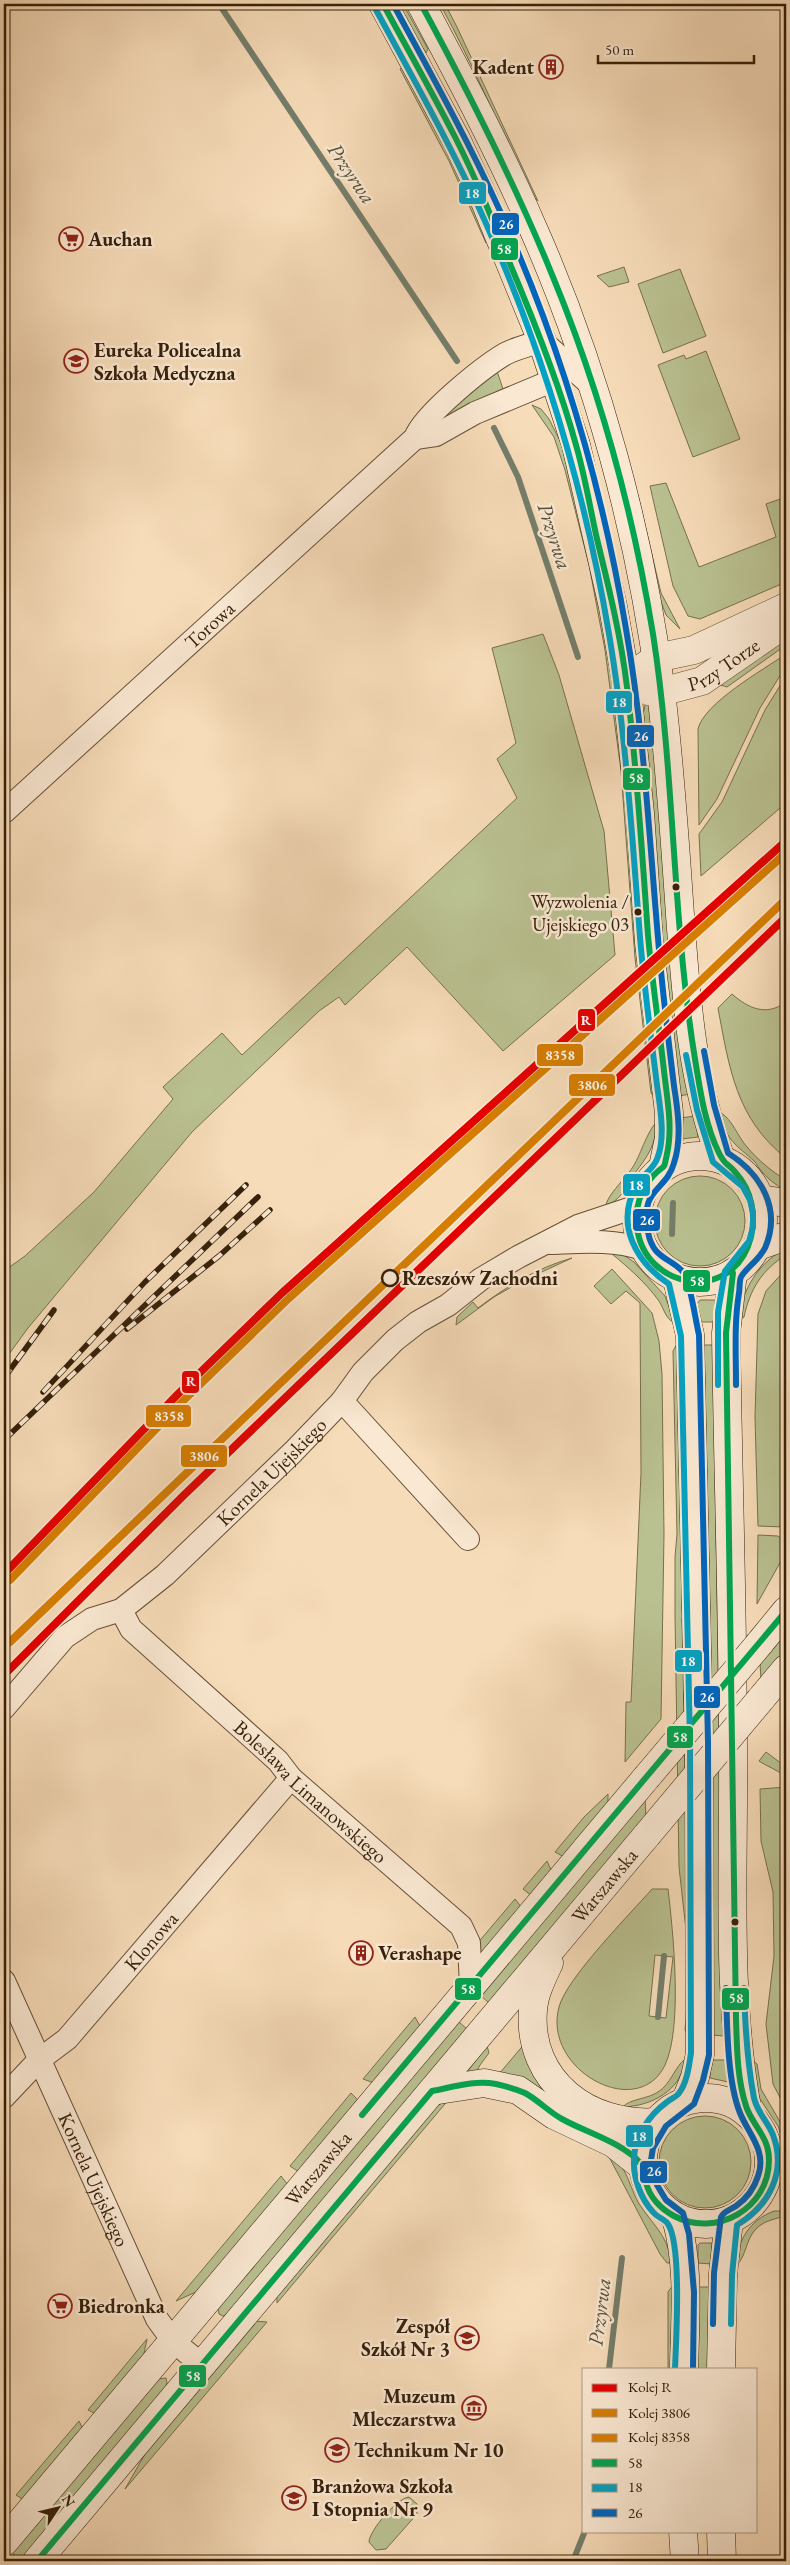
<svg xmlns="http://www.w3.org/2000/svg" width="790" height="2565" viewBox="0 0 790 2565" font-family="'EB Garamond',serif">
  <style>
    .green { fill: #bac191; stroke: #78704e; fill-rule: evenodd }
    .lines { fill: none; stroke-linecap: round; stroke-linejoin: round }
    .stream { stroke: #747e6b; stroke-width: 6 }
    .minor-casing { stroke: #664f36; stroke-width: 24 }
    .tertiary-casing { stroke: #664f36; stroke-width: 29 }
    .secondary-casing { stroke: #36200a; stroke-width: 29 }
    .minor { stroke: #fae8d2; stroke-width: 22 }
    .tertiary { stroke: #fae8d2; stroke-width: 28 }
    .secondary { stroke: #fae8d2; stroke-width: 28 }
    .rail-casing { stroke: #36200a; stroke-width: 5.5 }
    .rail { stroke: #fae8d2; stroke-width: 4; stroke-dasharray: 11; stroke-linecap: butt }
    .secondary-bridge-casing { stroke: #36200a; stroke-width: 29; stroke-linecap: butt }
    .secondary-bridge { stroke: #fae8d2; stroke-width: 28 }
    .bus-1-casing { stroke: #fae8d2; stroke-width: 10 }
    .bus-2-casing { stroke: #fae8d2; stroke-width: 10 }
    .bus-3-casing { stroke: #fae8d2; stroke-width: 10 }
    .bus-1 { stroke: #00a651; stroke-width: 6 }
    .bus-2 { stroke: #03a2c4; stroke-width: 6 }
    .bus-3 { stroke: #0065bd; stroke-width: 6 }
    .rail-1-casing { stroke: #fae8d2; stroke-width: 11 }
    .rail-2-casing { stroke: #fae8d2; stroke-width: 11 }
    .rail-3-casing { stroke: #fae8d2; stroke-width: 11 }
    .rail-1 { stroke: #e50000; stroke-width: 8 }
    .rail-2 { stroke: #d77e02; stroke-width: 8 }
    .rail-3 { stroke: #d77e02; stroke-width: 8 }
    .bus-dot { fill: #36200a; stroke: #fae8d2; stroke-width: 2 }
    .stop-dot { fill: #fae8d2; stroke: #36200a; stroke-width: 2.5 }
    .labels { text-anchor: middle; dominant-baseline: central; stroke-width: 5; stroke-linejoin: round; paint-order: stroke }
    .bus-label { font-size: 19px; fill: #36200a; stroke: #fae8d2; text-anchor: end }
    .poi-label { font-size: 20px; font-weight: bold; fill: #36200a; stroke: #fae8d2; text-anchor: start }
    .street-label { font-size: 20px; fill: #36200a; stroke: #fae8d2 }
    .stop-label { font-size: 20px; font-weight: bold; fill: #36200a; stroke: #fae8d2; text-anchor: start }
    .water-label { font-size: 21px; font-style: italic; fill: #554f3a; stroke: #fae8d2 }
    .line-badge { stroke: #fae8d2; stroke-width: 2 }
    .badge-label { font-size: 14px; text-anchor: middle; font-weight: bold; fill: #fff }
  </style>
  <rect width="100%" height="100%" fill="#f7dcb9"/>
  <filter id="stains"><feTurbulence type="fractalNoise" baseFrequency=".004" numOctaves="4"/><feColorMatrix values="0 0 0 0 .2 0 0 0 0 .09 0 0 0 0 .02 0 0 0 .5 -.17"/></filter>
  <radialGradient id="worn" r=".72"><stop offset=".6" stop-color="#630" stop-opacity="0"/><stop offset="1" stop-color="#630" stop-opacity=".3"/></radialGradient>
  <!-- green -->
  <path class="green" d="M395,4H403L428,49L426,53Z
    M440,4H445L457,27L538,201L532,195C501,131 474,66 440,4Z
    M402,67L421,96L488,237L486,243L449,161L400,69Z
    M624,267L629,282L609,287L597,276Z
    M680,269L706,336L663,353L638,284Z
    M706,351L740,439L693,457L658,365L684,355L686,359Z
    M496,368L503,389L427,427Z
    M532,405L541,409L549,419L564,449L585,527L617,699L657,1100L651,1093L635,958L621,771L605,650L589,565L565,470L554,437Z
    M666,483L699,567L776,537L766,504L786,497V582L700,619L688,616L673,586L650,486Z
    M638,495L661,593L680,629L666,615L660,599L636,499Z
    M543,634L559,675L604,831L615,955L503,1051L407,947L345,1005L339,997L319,1011L192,1132L28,1328L4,1361V1271L25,1256L94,1192L173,1099L163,1087L222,1033L242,1055L517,798L497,759L516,743L492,648Z
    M786,635V645L727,687L717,684Z
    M786,654V666L760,708L717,799L699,825L698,729C704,703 763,670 786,654Z
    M786,676V803L701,876L699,834L722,802L765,710Z
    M649,704L690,1094L679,1096L666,996L643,715L645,705Z
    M732,994C748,1008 766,1017 786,1002V1158C736,1119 729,1067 718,1008Z
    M721,1113C732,1119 738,1137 747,1147C758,1160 771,1171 786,1180V1191C776,1185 766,1178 759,1168C757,1166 757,1164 755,1162C737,1145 725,1141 721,1113Z
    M695,1116L698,1137L682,1139L680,1118Z
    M658,1122C654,1147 649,1155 634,1174C623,1188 626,1196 606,1206C606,1196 628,1176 634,1165C640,1156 650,1124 658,1122Z
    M655 1221a45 45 0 1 1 90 0a45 45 0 1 1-90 0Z
    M786,1248V1255C762,1270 750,1289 744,1317L737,1321C744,1288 756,1265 786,1248Z
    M619,1252L634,1262L665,1296L675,1323C666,1320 664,1309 659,1301C646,1283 629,1268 612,1254Z
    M572,1258L522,1281L494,1297L456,1325L457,1317L473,1302L478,1308C507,1286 537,1268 572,1258Z
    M612,1269L652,1313L659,1341L662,1374L664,1534L661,1719L625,1762L626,1702H631L641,1473L640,1303L626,1291L611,1304L594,1286Z
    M786,1269V1529L784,1527L758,1526L755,1417L758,1314L766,1291Z
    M700,1300H715V1322H699L697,1304Z
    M677,1344L683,1614L682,1619L687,1863V2034L685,2030L687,2007L686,1930L679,1867L675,1616V1557L677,1534L673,1351Z
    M702,1345H713L724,2036L712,2035Z
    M758,1535L778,1536L786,1543V1552L757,1604Z
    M786,1632V1650L761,1680L760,1663Z
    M766,1752L786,1767V1777C778,1770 768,1767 759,1761Z
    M786,1787L785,2084L786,2109L773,2084L766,2024L774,1956L773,1892L761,1841L760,1789Z
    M608,1794V1806L564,1857L555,1852L584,1817Z
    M645,1797L646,1819L490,2004L479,1994Z
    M547,1861L552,1872L532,1896L523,1889Z
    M652,1889H668C673,1931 683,2027 665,2065C638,2122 542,2070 559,2007C566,1979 630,1914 652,1889ZM655,1955L673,1957L666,2018L649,2016Z
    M515,1899L522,1908L479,1959L476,1945Z
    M415,2017L421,2028L374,2083L363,2079Z
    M458,2021L468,2030L228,2314L223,2316L219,2314L218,2306Z
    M526,2042L570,2105L499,2074Z
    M487,2046L489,2053L480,2065L476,2073L467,2072Z
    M685,2059C682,2091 651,2106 623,2107C629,2099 648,2099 658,2092C671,2084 674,2068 685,2059Z
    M751,2059L757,2064L761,2089L786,2132V2149L778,2126L758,2096Z
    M710,2060H726L728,2082L710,2078Z
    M351,2093L359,2101L299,2172L290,2166Z
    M450,2098L277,2303V2292L435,2107Z
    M659 2162a46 46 0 1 1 92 0a46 46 0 1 1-92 0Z
    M607,2153C628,2167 627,2181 638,2202C653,2226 666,2232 672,2263H667L660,2254Z
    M281,2176L288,2185L198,2291L176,2301Z
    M774,2211H786V2214C776,2221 766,2218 755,2230C746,2240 746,2256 737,2265C737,2240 750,2220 774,2211Z
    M700,2243H712V2264L698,2263V2245Z
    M673,2285V2369H668V2292Z
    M698,2287H711L709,2369H697Z
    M254,2321L267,2322L125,2489L149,2447Z
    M147,2339L143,2358L96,2414L88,2410Z
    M166,2378L167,2383L165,2390L21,2561L11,2552L158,2379Z
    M79,2421L83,2429L24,2500L16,2495Z
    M409,2497L417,2504V2514L386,2549L376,2550L369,2542C369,2531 397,2498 409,2497Z"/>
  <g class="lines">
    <!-- stream -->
    <path class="stream" d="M219,4L457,361
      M494,428L518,477L578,657
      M672,1234L673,1203
      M658,2017L664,1956
      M609,2369L622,2258
      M573,2561L585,2531"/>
    <!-- minor casing -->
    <g class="minor-casing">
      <g id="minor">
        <path d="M415,438L436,435L475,413L554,380"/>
        <path id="s1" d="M4,812L415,438C423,415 483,367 505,354C516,348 530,345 542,341L591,385"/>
        <path d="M550,1243C582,1242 612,1239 643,1249"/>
        <path d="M342,1401L468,1539"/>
        <path id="s2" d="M121,1610L131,1629L278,1761L291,1778L461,1926L469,1943L471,1987"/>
        <path id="s3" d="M4,1708L65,1637L92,1619L121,1610L165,1575L293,1452L342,1401L363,1372L395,1340L418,1322L448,1305L481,1279L518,1257L578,1226L638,1206"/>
        <path id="s4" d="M4,1981L157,2319L173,2341L202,2365"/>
        <path id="s5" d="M4,2097L39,2060L67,2039L291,1778"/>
      </g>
    </g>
    <!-- tertiary casing -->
    <g class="tertiary-casing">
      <g id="tertiary">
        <path id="s6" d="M786,607L694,650L656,658L626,680L649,691L661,692L702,681L786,623"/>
      </g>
    </g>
    <!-- secondary casing -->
    <g class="secondary-casing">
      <g id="secondary">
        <path d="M383,4L457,141L484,199L542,341L576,445L613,607L626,680L640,813L649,942L669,1113V1138L663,1167"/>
        <path d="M421,4C460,77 499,150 532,226C596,370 641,535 661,692C670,766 675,841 680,915C686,997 692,1082 721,1159"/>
        <circle cx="700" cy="1219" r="63"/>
        <path d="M760,1199L786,1203"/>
        <path d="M758,1246L786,1236"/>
        <path d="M733,1273L726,1333C728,1474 733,1616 733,1757C734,1875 726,1997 748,2114"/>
        <path d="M677,1279L690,1335L699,1742L700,2054L695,2077L686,2100"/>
        <path d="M759,1644L786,1611"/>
        <path d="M760,1700L786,1669"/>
        <path d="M549,1963C542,1978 534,1994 533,2010C527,2082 590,2127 657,2122"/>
        <path d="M432,2091L484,2083L518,2090L554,2115L613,2143L642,2166"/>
        <circle cx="706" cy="2161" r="63"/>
        <path d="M676,2218C690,2267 685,2318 684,2369"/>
        <path d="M721,2369L723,2274L729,2220"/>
        <path d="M683,2531L685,2561"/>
        <path d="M721,2531L722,2561"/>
        <path id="s7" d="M4,2542L646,1778"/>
        <path id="s8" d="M37,2561L647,1835"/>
      </g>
    </g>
    <!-- minor -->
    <use href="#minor" class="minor"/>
    <!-- tertiary -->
    <use href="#tertiary" class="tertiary"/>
    <!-- secondary -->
    <use href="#secondary" class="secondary"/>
    <!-- rail casing -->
    <g class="rail-casing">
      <path id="rail" d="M127,1329L219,1256L270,1210
        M4,1378L54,1310
        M43,1392L145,1282L246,1185
        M4,1440L258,1197"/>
    </g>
    <!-- rail -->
    <use href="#rail" class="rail"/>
    <!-- secondary-bridge casing -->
    <g class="secondary-bridge-casing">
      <path id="secondary-bridge" d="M646,1778L759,1644
        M647,1835L760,1700"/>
    </g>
    <!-- secondary-bridge -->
    <use href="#secondary-bridge" class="secondary-bridge"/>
    <!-- bus-1 casing -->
    <g class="bus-1-casing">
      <path id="bus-1" d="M383,4C407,48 432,92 455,137C476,178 493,221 510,264C535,323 559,383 576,445C585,476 590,508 597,539C609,588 621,637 627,687C637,770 642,852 648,935C652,980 659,1026 664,1071C667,1098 673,1127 667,1154C663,1173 666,1162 653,1176C641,1189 634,1209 637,1227C644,1290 734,1305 751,1237C756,1215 752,1191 736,1173C726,1161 726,1167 719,1153C705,1125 700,1090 695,1059C672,919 675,775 653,634C633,512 600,391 553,277C515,183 469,93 421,4
        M362,2115L786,1611
        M37,2561L432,2091C453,2087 474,2080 496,2084C505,2086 516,2089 525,2093C538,2100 549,2112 562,2119C585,2132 624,2143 641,2164C645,2169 644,2176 646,2182C649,2197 661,2209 674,2216C716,2238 769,2209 769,2160C769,2136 752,2125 746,2106C737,2078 737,2048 736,2019L726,1333L733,1273"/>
    </g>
    <!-- bus-2 casing -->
    <g class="bus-2-casing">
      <path id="bus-2" d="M375,8C413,78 452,147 484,219C543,351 585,491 609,634C626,734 632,836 640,937C644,987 651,1036 657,1085C660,1107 666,1138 657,1159C653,1170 641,1176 636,1186C615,1225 636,1262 669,1284L681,1336L690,1742L691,2053C689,2066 687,2083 679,2093C677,2097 670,2099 667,2102C649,2115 634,2137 634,2160C633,2178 641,2199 653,2212C657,2217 666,2220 668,2224C682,2245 676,2341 675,2369
        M686,1055L697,1110L713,1162L743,1187L750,1200L753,1213V1227L749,1241L725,1271L718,1312V1385
        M731,2324L732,2275L737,2225C769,2206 787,2172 773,2135C768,2122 757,2112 754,2098C747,2062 745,2025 744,1988"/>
    </g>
    <!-- bus-3 casing -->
    <g class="bus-3-casing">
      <path id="bus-3" d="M393,4C430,72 468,140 500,211C560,344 602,485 626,629C644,732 649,835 658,938C662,988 668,1037 674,1086C678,1111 682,1139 674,1163C666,1192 639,1188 648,1232C653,1260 671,1257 684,1273C690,1281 696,1323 699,1335L708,1742L709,2055L703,2080L694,2104L666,2126L653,2148L651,2160L657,2185L666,2200L683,2213L689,2234L694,2292L693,2369
        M704,1051L714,1105L728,1153C761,1174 782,1209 765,1248C759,1260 745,1269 741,1277C739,1281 740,1288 739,1293C734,1323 736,1354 736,1385
        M713,2324L714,2273L721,2217C724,2211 730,2210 736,2206C746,2199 754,2189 758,2176C767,2151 749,2135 740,2113C727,2081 727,2023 726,1988"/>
    </g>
    <!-- bus-1 -->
    <use href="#bus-1" class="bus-1"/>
    <!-- bus-2 -->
    <use href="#bus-2" class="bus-2"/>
    <!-- bus-3 -->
    <use href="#bus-3" class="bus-3"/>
    <!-- rail-1 casing -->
    <g class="rail-1-casing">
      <path id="rail-1" d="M4,1574L178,1394L282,1293L786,841
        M4,1675L183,1496L786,917"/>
    </g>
    <!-- rail-2 casing -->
    <g class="rail-2-casing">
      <path id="rail-2" d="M10,1642L786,899"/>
    </g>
    <!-- rail-3 casing -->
    <g class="rail-3-casing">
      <path id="rail-3" d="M10,1580L184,1400L288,1299L786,853"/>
    </g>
    <!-- rail-1 -->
    <use href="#rail-1" class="rail-1"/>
    <!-- rail-2 -->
    <use href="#rail-2" class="rail-2"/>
    <!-- rail-3 -->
    <use href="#rail-3" class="rail-3"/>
  </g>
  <!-- icons -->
  <defs>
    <g id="building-ring" transform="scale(1.25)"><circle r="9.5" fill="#fae8d2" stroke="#8f2418" stroke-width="1.5"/><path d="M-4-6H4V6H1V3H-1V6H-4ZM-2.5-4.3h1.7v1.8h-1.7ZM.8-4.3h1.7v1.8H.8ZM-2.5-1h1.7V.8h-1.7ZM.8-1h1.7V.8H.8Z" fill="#8f2418"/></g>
    <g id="supermarket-ring" transform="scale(1.25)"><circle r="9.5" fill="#fae8d2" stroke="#8f2418" stroke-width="1.5"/><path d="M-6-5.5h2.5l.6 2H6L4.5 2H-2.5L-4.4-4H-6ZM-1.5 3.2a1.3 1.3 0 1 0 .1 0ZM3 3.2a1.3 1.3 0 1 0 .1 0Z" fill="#8f2418"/></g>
    <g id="university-ring" transform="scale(1.25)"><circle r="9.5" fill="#fae8d2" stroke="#8f2418" stroke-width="1.5"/><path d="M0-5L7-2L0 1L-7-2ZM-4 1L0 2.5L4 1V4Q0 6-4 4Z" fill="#8f2418"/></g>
    <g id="school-ring" transform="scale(1.25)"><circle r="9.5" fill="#fae8d2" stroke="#8f2418" stroke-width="1.5"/><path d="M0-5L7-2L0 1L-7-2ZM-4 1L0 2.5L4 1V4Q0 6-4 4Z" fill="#8f2418"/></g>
    <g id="museum-ring" transform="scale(1.25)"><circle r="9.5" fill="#fae8d2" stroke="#8f2418" stroke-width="1.5"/><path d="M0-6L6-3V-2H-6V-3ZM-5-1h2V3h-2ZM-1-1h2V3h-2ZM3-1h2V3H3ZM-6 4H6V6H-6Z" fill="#8f2418"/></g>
  </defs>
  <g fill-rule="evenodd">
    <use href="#building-ring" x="551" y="67"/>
    <use href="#supermarket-ring" x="71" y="239"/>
    <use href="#university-ring" x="76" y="361"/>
    <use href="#building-ring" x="361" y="1953"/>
    <use href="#supermarket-ring" x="60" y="2306"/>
    <use href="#school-ring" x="467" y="2338"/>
    <use href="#museum-ring" x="474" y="2408"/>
    <use href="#school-ring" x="337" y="2450"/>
    <use href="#school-ring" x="294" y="2498"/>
  </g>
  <!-- markers -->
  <g class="bus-dot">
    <circle cx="676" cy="887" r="4.5"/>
    <circle cx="638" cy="912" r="4.5"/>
    <circle cx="735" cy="1922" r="4.5"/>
  </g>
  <circle class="stop-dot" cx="390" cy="1278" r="8"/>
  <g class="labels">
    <!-- bus labels -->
    <g class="bus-label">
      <text x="629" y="901">Wyzwolenia /<tspan x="629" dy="23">Ujejskiego 03</tspan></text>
    </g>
    <!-- poi labels -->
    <g class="poi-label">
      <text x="534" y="67" text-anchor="end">Kadent</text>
      <text x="88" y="239">Auchan</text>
      <text x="94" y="350">Eureka Policealna<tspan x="94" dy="23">Szkoła Medyczna</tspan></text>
      <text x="378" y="1953">Verashape</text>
      <text x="78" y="2306">Biedronka</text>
      <text x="450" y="2326" text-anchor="end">Zespół<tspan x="450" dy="23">Szkół Nr 3</tspan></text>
      <text x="456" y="2396" text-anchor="end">Muzeum<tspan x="456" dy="23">Mleczarstwa</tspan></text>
      <text x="354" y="2450">Technikum Nr 10</text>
      <text x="312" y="2486">Branżowa Szkoła<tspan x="312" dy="23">I Stopnia Nr 9</tspan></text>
    </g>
    <!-- street labels -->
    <g class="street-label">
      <text stroke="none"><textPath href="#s1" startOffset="278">Torowa</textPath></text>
      <text stroke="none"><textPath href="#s6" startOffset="284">Przy Torze</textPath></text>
      <text stroke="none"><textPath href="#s3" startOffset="361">Kornela Ujejskiego</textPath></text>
      <text stroke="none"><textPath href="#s2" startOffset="264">Bolesława Limanowskiego</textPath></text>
      <text stroke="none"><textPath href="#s8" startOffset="882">Warszawska</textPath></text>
      <text stroke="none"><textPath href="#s5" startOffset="215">Klonowa</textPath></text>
      <text stroke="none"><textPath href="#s7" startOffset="488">Warszawska</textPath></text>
      <text stroke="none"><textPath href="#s4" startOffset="218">Kornela Ujejskiego</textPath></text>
    </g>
    <!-- stop labels -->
    <g class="stop-label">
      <text x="402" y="1278">Rzeszów Zachodni</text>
    </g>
    <!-- water labels -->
    <g class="water-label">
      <text transform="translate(352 173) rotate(56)">Przyrwa</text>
      <text transform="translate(555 536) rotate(72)">Przyrwa</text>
      <text transform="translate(599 2312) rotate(-83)">Przyrwa</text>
    </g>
  </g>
  <g class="line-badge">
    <rect x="458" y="181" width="29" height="24" rx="5" fill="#03a2c4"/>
    <rect x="491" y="212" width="29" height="24" rx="5" fill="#0065bd"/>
    <rect x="490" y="237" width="29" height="24" rx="5" fill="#00a651"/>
    <rect x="605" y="690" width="28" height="24" rx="5" fill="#03a2c4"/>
    <rect x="626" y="724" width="29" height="24" rx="5" fill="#0065bd"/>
    <rect x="622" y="767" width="29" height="24" rx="5" fill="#00a651"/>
    <rect x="577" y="1008" width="19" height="24" rx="5" fill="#e50000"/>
    <rect x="536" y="1043" width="48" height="24" rx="5" fill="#d77e02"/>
    <rect x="568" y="1073" width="48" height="24" rx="5" fill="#d77e02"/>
    <rect x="622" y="1173" width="29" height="24" rx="5" fill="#03a2c4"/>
    <rect x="632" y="1208" width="29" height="24" rx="5" fill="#0065bd"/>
    <rect x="682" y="1269" width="29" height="24" rx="5" fill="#00a651"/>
    <rect x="181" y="1370" width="19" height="24" rx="5" fill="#e50000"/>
    <rect x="145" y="1404" width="47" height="24" rx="5" fill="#d77e02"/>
    <rect x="180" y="1444" width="48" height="24" rx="5" fill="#d77e02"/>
    <rect x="674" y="1649" width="29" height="24" rx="5" fill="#03a2c4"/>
    <rect x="693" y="1685" width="28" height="24" rx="5" fill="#0065bd"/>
    <rect x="666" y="1725" width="28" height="24" rx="5" fill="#00a651"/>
    <rect x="454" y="1977" width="28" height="24" rx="5" fill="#00a651"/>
    <rect x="721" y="1987" width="29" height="24" rx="5" fill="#00a651"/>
    <rect x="625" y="2124" width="29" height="24" rx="5" fill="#03a2c4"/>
    <rect x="639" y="2160" width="29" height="24" rx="5" fill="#0065bd"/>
    <rect x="178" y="2364" width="29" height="24" rx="5" fill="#00a651"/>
  </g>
  <g class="badge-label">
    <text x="472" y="198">18</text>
    <text x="506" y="229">26</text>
    <text x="504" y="254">58</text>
    <text x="619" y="707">18</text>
    <text x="641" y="741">26</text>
    <text x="636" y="783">58</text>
    <text x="586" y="1025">R</text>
    <text x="560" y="1060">8358</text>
    <text x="592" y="1090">3806</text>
    <text x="636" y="1190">18</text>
    <text x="647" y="1225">26</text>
    <text x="697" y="1286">58</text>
    <text x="191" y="1386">R</text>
    <text x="169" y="1421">8358</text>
    <text x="204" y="1461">3806</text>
    <text x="688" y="1666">18</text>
    <text x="707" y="1702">26</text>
    <text x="680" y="1742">58</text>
    <text x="468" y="1994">58</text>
    <text x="736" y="2003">58</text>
    <text x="639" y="2141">18</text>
    <text x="654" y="2176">26</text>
    <text x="193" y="2381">58</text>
  </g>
  <!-- margin -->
  <rect width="790" height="2565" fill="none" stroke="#f7dcb9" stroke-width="20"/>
  <rect x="5" y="5" width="780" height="2555" fill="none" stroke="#36200a" stroke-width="2.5"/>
  <rect x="10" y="10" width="770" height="2545" fill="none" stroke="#36200a"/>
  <!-- legend -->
  <rect x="582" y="2368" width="175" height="165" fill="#fae8d2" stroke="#ac9882"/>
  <rect x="592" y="2384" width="25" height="8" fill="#e50000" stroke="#ac9882"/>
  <text x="628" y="2392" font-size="15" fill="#36200a">Kolej R</text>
  <rect x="592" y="2409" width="25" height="8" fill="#d77e02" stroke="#ac9882"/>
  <text x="628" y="2418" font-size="15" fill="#36200a">Kolej 3806</text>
  <rect x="592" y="2434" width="25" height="8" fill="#d77e02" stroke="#ac9882"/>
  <text x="628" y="2442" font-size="15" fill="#36200a">Kolej 8358</text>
  <rect x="592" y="2459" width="25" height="8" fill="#00a651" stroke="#ac9882"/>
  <text x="628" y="2468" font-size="15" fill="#36200a">58</text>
  <rect x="592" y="2484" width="25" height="8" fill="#03a2c4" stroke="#ac9882"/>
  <text x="628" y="2492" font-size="15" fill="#36200a">18</text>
  <rect x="592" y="2509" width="25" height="8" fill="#0065bd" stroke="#ac9882"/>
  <text x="628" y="2518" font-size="15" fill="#36200a">26</text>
  <!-- north arrow -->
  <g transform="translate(58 2508) rotate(55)" stroke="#fae8d2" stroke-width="4" paint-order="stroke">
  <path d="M0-4L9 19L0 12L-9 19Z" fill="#36200a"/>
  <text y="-8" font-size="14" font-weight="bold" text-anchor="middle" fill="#36200a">N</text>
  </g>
  <!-- scale -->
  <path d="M598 55v8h156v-8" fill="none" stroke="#36200a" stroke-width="2.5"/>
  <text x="605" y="55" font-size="15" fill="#36200a" stroke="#fae8d2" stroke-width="4" paint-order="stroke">50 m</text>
  <rect width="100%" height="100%" filter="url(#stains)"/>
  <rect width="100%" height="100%" fill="url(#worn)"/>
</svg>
